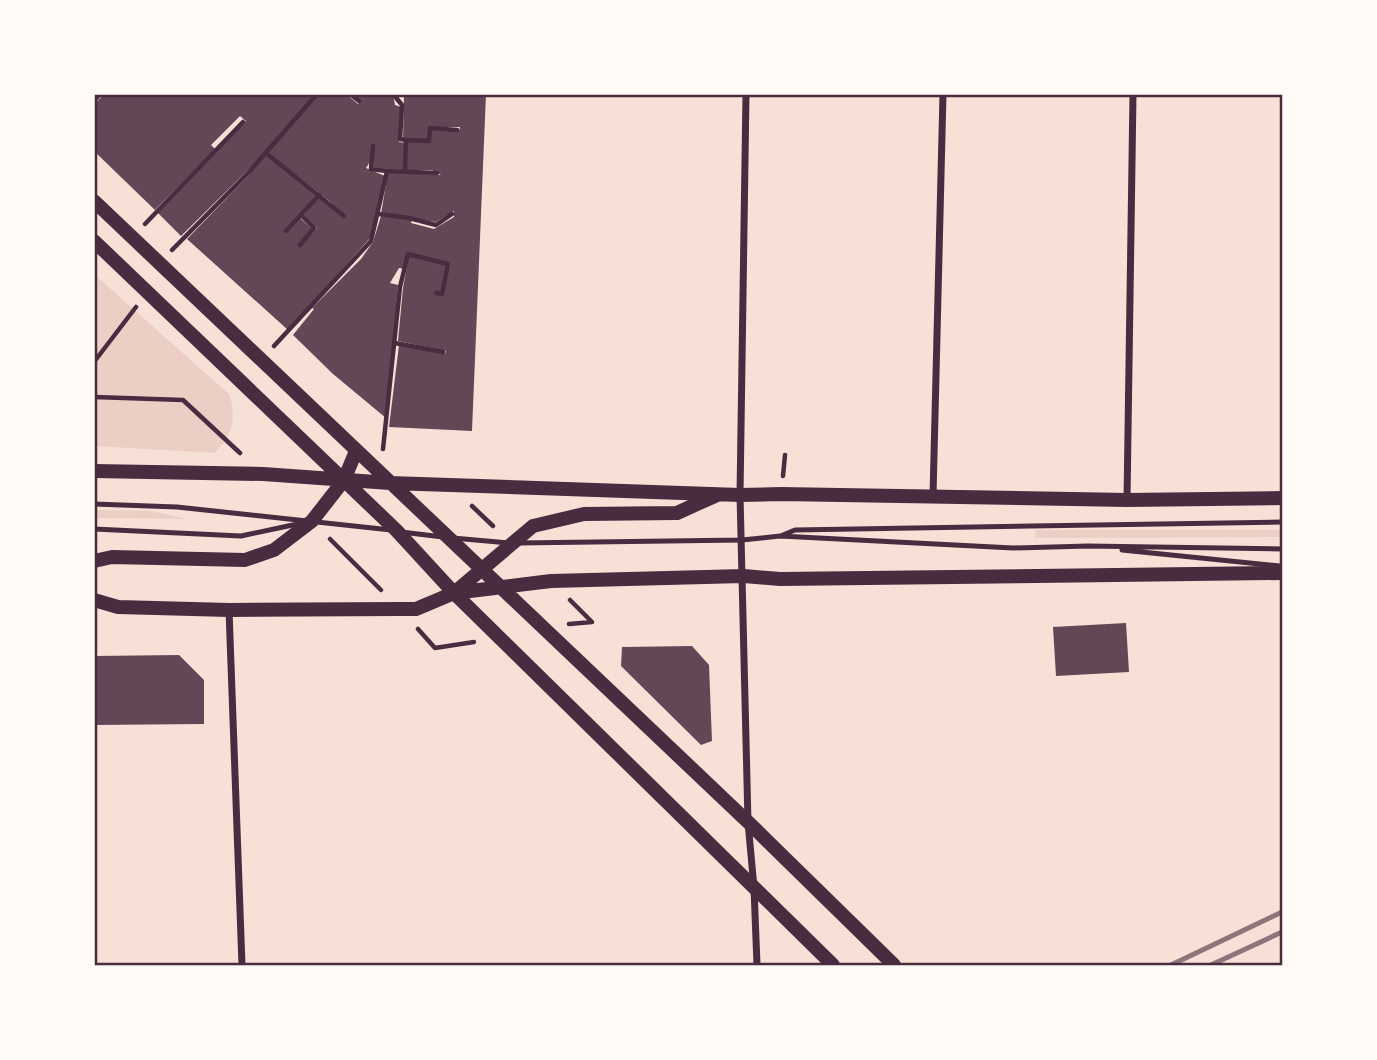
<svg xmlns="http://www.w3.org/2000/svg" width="1377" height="1060" viewBox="0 0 1377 1060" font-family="'Alegreya Sans',sans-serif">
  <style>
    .green { fill: #ebcfc5 }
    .building { fill: #644757 }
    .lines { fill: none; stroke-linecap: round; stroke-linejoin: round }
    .path { stroke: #4a2c40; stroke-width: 4.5 }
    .service { stroke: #4a2c40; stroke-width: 5 }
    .minor { stroke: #4a2c40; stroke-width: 7 }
    .secondary { stroke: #4a2c40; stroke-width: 14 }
    .rail { stroke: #8f747c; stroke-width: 5 }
    .neatline { fill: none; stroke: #4a2c40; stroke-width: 2.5 }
  </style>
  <rect width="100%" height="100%" fill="#f7e1d7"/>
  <!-- green -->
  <path class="green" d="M94,274L230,395C236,422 233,433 215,453L95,446Z
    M95,510L152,511L187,519L95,518Z
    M1035,530H1282L1280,537L1035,538Z"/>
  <!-- building -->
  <path class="building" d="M104,94H315L254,164L181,236L158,213L246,121L240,116L211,145L215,149L155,210L94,151V105Z
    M319,94H346L358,104L361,101L353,94H393L395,105L401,107L399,142L406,143L405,170L373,168L374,156L366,168L385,176L371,237L288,330L187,239L249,175L266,154L316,195L299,217L312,229L301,246L317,228L303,216L318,197L333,204L267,152Z
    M404,94H486L472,431L389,427L399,345L445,354L446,351L398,341L403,288L409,255L447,265L443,295L450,264L408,253L404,269L399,268L390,283L398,285L386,418L333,374L293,335L314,309L312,308L361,259L373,242L381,216L412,220L411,223L434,229L454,217V211L436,222L381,214L388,172L441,175L432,170H406L407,141L430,142V129L459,131L460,127H428V140L403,139Z
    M1126,623L1129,672L1056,676L1053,627Z
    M692,646L709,665L712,741L701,745L621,666L622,647Z
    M179,655L204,680V724L94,725V656Z"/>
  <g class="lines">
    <!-- path -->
    <path class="path" d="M350,94L359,101
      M393,94L402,105L400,139L406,140
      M94,101L100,94
      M373,146L371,169L387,171
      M266,153L344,216
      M405,171L406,140L429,141L430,128L457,130
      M379,214L409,218L436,225L452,214
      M145,224L243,122
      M286,231L319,195
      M300,245L314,228L301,215
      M172,250L249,172L317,94
      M395,343L443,352
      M274,346L371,241L387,171L437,173
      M94,362L136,307
      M94,397L183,400L240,453
      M383,449L400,287L408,254L448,264L442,294L436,293
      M783,476L785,455
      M472,506L493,526
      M330,539L381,590
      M569,624L592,622L570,600
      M418,629L435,648L474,642"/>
    <!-- service -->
    <path class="service" d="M94,504L177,507L391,530
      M94,529L241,536L302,523
      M401,532L443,537
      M783,535L795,530L1282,522
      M453,538L509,543
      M519,543L742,540L780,536L1013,548L1088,546L1282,549
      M1122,550L1280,566"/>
    <!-- minor -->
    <path class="minor" d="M746,94L740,495L748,822L754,888L757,965
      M933,496L943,94
      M1127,500L1133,94
      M229,610L242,965"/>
    <!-- secondary -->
    <path class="secondary" d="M94,201L748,822L894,965
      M94,241L397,531L454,593L833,965
      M94,471L263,474L390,483L740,495L781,494L1127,500L1282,498
      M94,561L112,557L245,560L274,550L312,521L344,480L356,451
      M455,592L533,526L584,514L677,513L717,495
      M94,600L118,607L229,610L400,609H416L454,593L551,581L744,576L780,579L1282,573"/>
    <!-- rail -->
    <path class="rail" d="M1171,965L1282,912
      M1211,965L1282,932"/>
  </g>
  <!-- border -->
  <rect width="1377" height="1060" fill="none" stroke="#fffaf5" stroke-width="192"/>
  <rect x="96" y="96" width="1185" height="868" class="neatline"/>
</svg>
